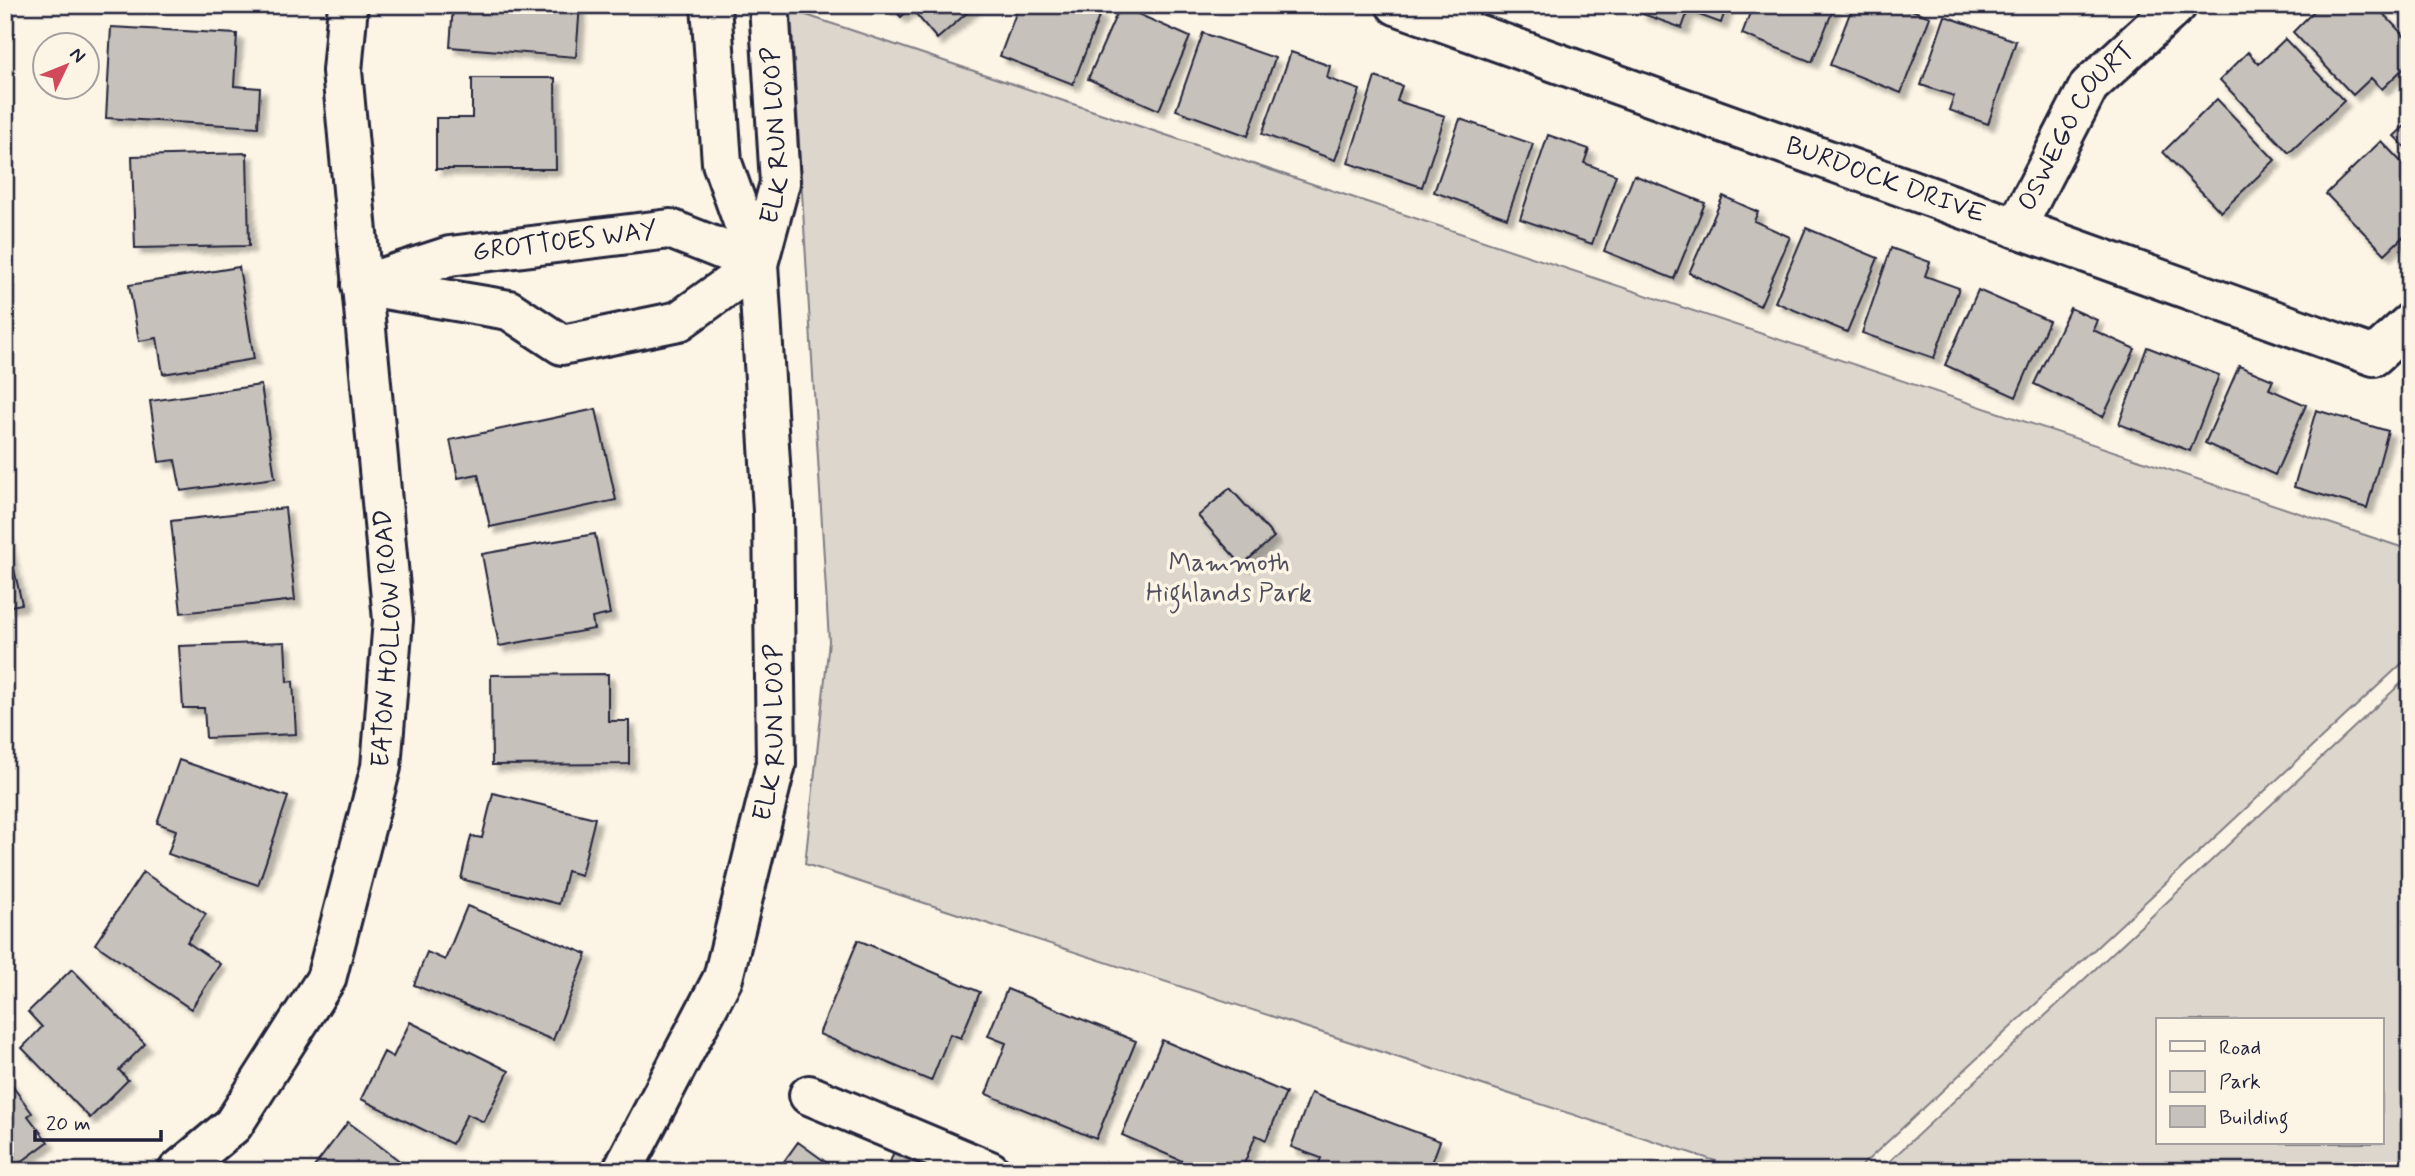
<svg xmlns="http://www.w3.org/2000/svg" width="2415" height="1176" viewBox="0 0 2415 1176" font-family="Mynerve,sans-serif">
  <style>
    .green { fill: #dcd6cc; stroke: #7f7c84; stroke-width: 2; fill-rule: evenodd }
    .building { fill: #c6c1bb; stroke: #22223b; stroke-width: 2; filter: url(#shadow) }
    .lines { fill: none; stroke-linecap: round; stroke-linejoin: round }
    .minor-casing { stroke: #22223b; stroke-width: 44 }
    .minor { stroke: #fcf5e5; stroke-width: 38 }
    .labels { text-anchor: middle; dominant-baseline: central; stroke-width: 7; stroke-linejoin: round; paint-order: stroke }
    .street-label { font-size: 26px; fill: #22223b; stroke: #fcf5e5 }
    .park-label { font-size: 26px; fill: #504f5f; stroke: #fcf5e5 }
  </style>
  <defs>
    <filter id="shadow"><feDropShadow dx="6" dy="6" stdDeviation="2" flood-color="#0004"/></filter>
  </defs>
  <rect width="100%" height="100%" fill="#fcf5e5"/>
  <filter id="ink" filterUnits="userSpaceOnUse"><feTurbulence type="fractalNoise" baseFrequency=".0143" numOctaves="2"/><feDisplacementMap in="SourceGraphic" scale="14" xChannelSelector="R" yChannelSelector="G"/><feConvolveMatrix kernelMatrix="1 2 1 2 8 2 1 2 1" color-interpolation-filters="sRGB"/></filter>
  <g filter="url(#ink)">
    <!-- green -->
    <path class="green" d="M791,10L2410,550V656L1856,1171H1746L805,864L829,641Z
      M2410,675V1171H1879ZM2382,1020V1143H2158V1020Z"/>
    <!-- building -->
    <path class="building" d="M453,5H580L576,57L450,47Z
      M890,5H976L937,39L911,8L901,17Z
      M1019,5H1077L1100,14L1073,84L1000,56Z
      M1643,5H1727L1721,23L1688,11L1682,28L1640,13Z
      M1753,5H1835L1812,62L1742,34Z
      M1853,5H1899L1930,17L1901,93L1830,65Z
      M2320,5H2375L2410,42V62L2382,89L2371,78L2353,95L2293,32Z
      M1120,6L1190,37L1159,110L1088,79Z
      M1945,16L2016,41L1988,124L1949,110L1954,96L1921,85Z
      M111,27L237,34L234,86L260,88L258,127L106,118Z
      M1203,33L1275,58L1248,136L1176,110Z
      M2285,39L2344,101L2289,153L2220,80L2248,52L2259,64Z
      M1291,52L1330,66L1327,78L1360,90L1335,160L1262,134Z
      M1375,77L1402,86L1397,101L1445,116L1422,187L1348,163Z
      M472,78H555L556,169H436V118H472Z
      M2217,99L2275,160L2221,212L2163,152Z
      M1460,119L1533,144L1507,218L1434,192Z
      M2410,121V152L2394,136Z
      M1548,135L1589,149L1584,163L1616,175L1592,244L1520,219Z
      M2381,141L2410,171V230L2385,254L2326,194Z
      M247,153L249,246L135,248L132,156Z
      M1634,175L1705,203L1674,279L1604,251Z
      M1723,196L1758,212L1754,221L1790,237L1760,306L1689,273Z
      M1806,228L1878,258L1847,332L1775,302Z
      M1891,248L1930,262L1925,276L1959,288L1934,358L1862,333Z
      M239,267L254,359L163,374L157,338L139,341L129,285Z
      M1978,290L2049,321L2016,397L1945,365Z
      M2070,308L2097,320L2093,330L2135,349L2103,417L2034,384Z
      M2147,347L2219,375L2190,451L2119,424Z
      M2239,366L2273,380L2269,389L2306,405L2275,475L2205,443Z
      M261,385L275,478L181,491L175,460L159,462L150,401Z
      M596,409L616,500L490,527L478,474L458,478L450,440Z
      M2316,410L2388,431L2367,508L2294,487Z
      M2410,436V466L2399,440Z
      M1230,488L1274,537L1242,565L1198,516Z
      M285,508L295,600L181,613L171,521Z
      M5,530L22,604L5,607Z
      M595,534L610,614L592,618L594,629L499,646L482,554Z
      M285,642L287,682L293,681L296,734L206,738L204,708H183L179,646Z
      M608,674V721H629V764L492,765L491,675Z
      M179,760L288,797L258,885L168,854L176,830L157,823Z
      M493,793L595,818L581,875L567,871L559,904L461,879L471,836L482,838Z
      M143,872L206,914L187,942L220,964L191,1009L95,944Z
      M467,906L587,954L553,1040L414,985L427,952L445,960Z
      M858,940L980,992L961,1038L950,1034L931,1081L819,1034Z
      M72,969L145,1044L119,1070L128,1080L90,1118L22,1048L42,1027L28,1012Z
      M1007,989L1136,1041L1096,1139L986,1094L1006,1043L988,1036Z
      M410,1022L509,1071L484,1122L467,1114L452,1144L361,1099L384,1052L393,1057Z
      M1162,1040L1286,1093L1266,1140L1256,1135L1241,1171H1205L1122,1135Z
      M5,1076L32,1113L28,1116L48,1142L9,1171H5Z
      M1311,1093L1440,1141L1429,1171H1316L1321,1158L1291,1147Z
      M348,1122L413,1171H311Z
      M798,1142L838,1171H777Z
      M894,1151L949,1171H887Z"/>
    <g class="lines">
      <!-- minor casing -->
      <g class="minor-casing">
        <g id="minor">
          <path id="s1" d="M1396,5L2374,356L2410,323"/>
          <path id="s2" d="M2016,228L2089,86L2177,5"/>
          <path id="s3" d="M758,264L780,183L769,5"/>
          <path id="s4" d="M367,283L450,256L670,229L758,264"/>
          <path d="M361,285L509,310L562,345L679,321L758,264"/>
          <path d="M809,1095L990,1171"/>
          <path id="s5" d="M178,1171L233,1125L326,979L381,767L393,620L342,71L348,5"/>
          <path id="s6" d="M622,1171L723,978L776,764L773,511L758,264L722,163L711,5"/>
        </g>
      </g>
      <!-- minor -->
      <use href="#minor" class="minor"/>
    </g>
  </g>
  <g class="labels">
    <!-- street labels -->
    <g class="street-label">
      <text stroke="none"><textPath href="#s2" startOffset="119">OSWEGO COURT</textPath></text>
      <text stroke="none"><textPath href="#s3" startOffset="131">ELK RUN LOOP</textPath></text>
      <text stroke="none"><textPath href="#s1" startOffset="520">BURDOCK DRIVE</textPath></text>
      <text stroke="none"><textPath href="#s4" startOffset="203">GROTTOES WAY</textPath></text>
      <text stroke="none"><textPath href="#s5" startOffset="593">EATON HOLLOW ROAD</textPath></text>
      <text stroke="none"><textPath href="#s6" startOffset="469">ELK RUN LOOP</textPath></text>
    </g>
    <!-- park labels -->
    <g class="park-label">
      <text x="1229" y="564">Mammoth<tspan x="1229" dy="30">Highlands Park</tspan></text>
    </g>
  </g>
  <!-- margin -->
  <rect width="2415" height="1176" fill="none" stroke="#fcf5e5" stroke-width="28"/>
  <rect x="14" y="14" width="2387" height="1148" fill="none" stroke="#22223b" stroke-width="2.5" filter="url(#ink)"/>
  <!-- legend -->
  <rect x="2156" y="1018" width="228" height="126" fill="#fcf5e5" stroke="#a5a1a1" stroke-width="2"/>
  <rect x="2170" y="1041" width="35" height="10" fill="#fcf5e5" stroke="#a5a1a1" stroke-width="2"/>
  <text x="2219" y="1054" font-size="21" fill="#22223b">Road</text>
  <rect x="2170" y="1071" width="35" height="21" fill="#dcd6cc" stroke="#a5a1a1" stroke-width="2"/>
  <text x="2219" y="1088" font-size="21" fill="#22223b">Park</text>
  <rect x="2170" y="1106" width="35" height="21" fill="#c6c1bb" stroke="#a5a1a1" stroke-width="2"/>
  <text x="2219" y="1124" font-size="21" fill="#22223b">Building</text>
  <!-- north arrow -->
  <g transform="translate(66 66) rotate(47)"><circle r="33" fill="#fcf5e5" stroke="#a5a1a1" stroke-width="2"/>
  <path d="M0-5L12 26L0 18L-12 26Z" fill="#d1495b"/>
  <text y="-10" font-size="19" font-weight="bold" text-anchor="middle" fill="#22223b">N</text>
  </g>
  <!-- scale -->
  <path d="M35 1130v10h126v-10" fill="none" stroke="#22223b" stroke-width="3.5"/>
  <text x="46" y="1130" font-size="21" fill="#22223b" stroke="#fcf5e5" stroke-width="5" paint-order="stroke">20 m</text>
</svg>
